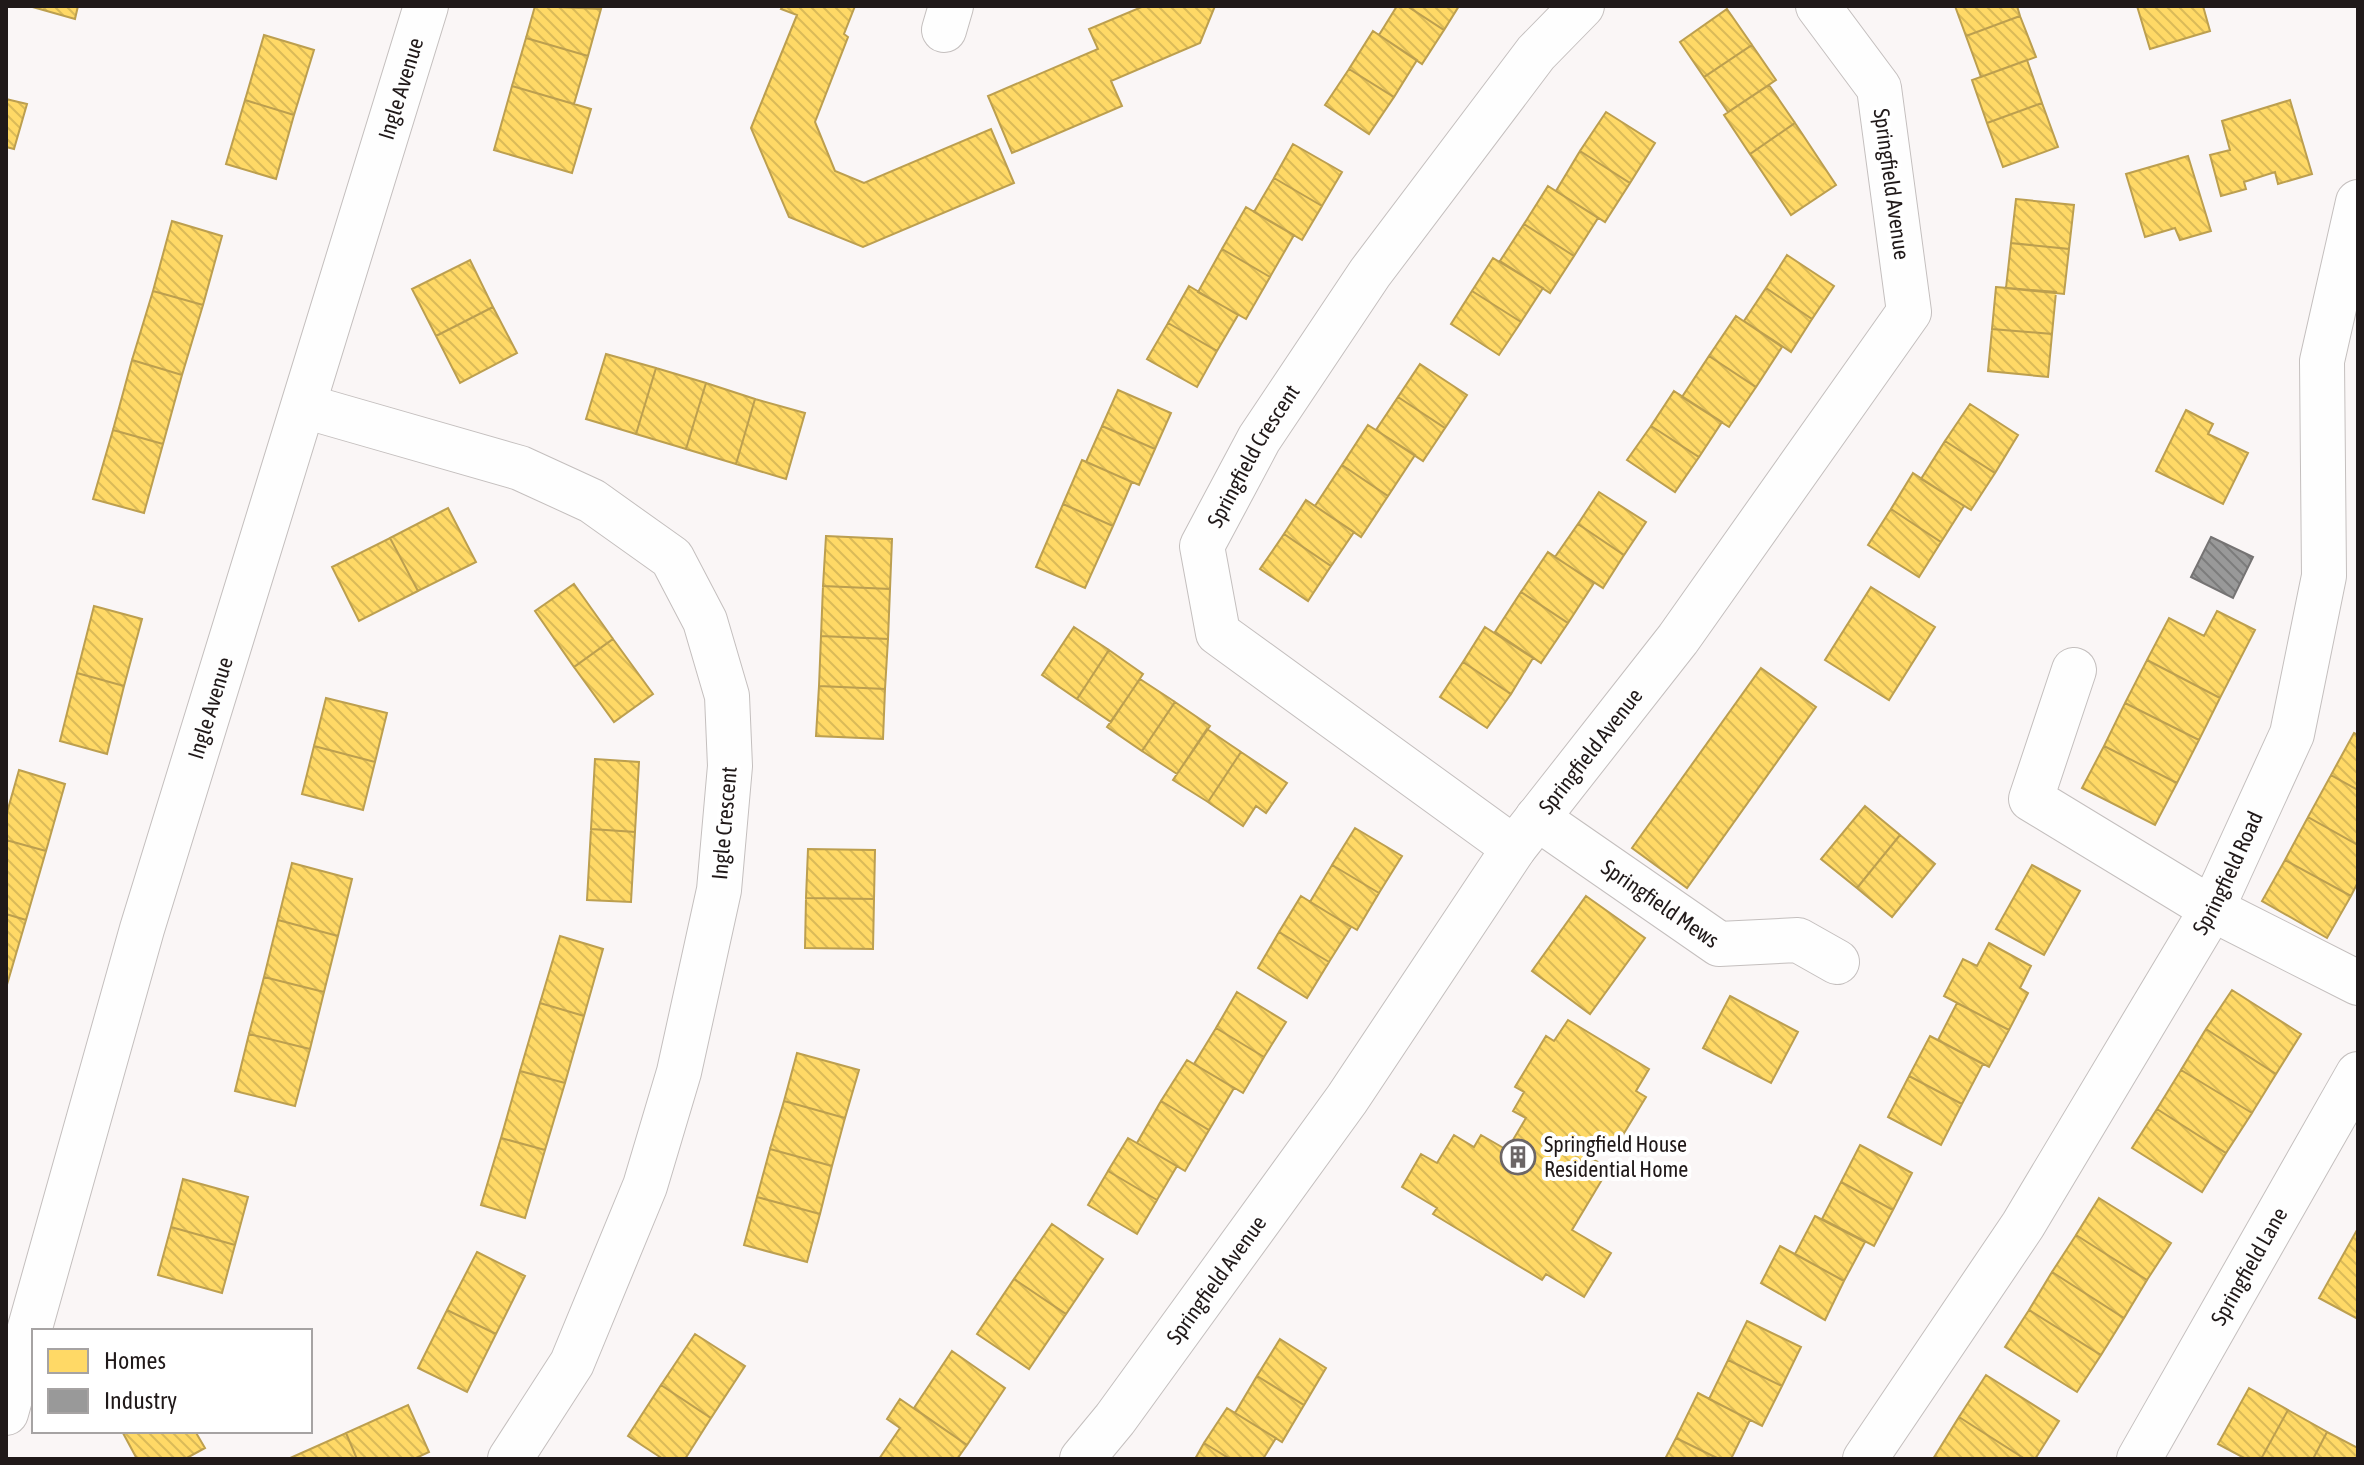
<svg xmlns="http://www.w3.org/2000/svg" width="2364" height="1465" viewBox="0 0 2364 1465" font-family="'Asap Condensed',sans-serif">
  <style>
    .homes { fill: url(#homes-back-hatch); stroke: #bc9f4f; stroke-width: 2 }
    .industry { fill: url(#industry-back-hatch); stroke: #757373; stroke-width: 2 }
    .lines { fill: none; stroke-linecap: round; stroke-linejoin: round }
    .minor-casing { stroke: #c4bfbe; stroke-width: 46 }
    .minor { stroke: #fefefe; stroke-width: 44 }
    .labels { text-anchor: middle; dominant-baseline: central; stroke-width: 8; stroke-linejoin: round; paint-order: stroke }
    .street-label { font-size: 22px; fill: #201919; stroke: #fff }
    .poi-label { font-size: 22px; fill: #201919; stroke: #fff; text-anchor: start }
  </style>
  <defs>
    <pattern id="homes-back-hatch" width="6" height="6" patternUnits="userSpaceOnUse" patternTransform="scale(2)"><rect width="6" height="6" fill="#ffd966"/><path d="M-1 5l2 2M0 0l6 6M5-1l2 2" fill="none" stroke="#daba58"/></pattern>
    <pattern id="industry-back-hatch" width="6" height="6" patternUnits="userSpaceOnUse" patternTransform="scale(2)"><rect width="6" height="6" fill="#999"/><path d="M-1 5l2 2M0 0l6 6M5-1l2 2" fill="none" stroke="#7c7c7c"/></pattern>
  </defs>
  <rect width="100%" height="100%" fill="#faf6f6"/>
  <!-- homes -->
  <path class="homes" d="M29,6H78L75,19Z
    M535,6L601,9L588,56L526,38Z
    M783,6H855L844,34L848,37L815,122L835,171L864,183L991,129L1014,183L863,247L789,217L751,128L797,15L781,9Z
    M1144,6H1215L1200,43L1111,81L1122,106L1012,153L988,96L1098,49L1089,29Z
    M1397,6H1407L1444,30L1422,64L1379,35Z
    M1407,6H1459L1444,30Z
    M1955,6H2017L2020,16L1966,36Z
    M2137,6H2203L2210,31L2150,49Z
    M1727,9L1752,45L1704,77L1680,42Z
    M2020,16L2036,57L1981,77L1966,36Z
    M1373,31L1417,60L1394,97L1349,69Z
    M264,35L314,50L294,115L245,100Z
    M526,38L588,56L574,104L512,86Z
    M1752,45L1776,80L1728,112L1704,77Z
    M2027,60L2042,103L1987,123L1972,80Z
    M1349,69L1394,97L1369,134L1325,105Z
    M1769,85L1795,123L1750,154L1724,115Z
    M512,86L591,109L572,173L494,150Z
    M6,99L27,104L14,149L6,147Z
    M245,100L294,115L276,179L226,164Z
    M2290,100L2312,174L2278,184L2275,172L2244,182L2246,189L2221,196L2210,155L2230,150L2222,121Z
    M2042,103L2058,147L2003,167L1987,123Z
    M1606,112L1655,143L1630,183L1580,151Z
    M1795,123L1836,185L1791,215L1750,154Z
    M1293,144L1342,172L1322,206L1274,178Z
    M1580,151L1630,183L1605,222L1556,191Z
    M2188,156L2211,231L2180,240L2175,228L2145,237L2126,174Z
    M1274,178L1322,206L1302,240L1254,212Z
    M1548,186L1598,218L1574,256L1524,224Z
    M2016,199L2074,205L2069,249L2011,243Z
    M1246,207L1294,235L1270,277L1222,249Z
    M172,221L222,236L203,305L153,291Z
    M1524,224L1574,256L1550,293L1500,261Z
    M2011,243L2069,249L2064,294L2006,288Z
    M1222,249L1270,277L1246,319L1198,292Z
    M1787,255L1834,286L1812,319L1766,288Z
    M1493,258L1543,288L1521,322L1472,291Z
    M470,260L493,307L436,336L412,289Z
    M1189,286L1238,315L1217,351L1168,323Z
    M1996,287L2056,292L2052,334L1992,329Z
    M1766,288L1812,319L1791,352L1744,321Z
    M153,291L203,305L182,375L132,360Z
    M1472,291L1521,322L1499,355L1451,324Z
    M493,307L517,353L460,383L436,336Z
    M1736,316L1782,347L1756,387L1709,356Z
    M1168,323L1217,351L1197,387L1147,359Z
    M1992,329L2052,334L2048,377L1988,371Z
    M606,354L656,368L636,434L586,419Z
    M1709,356L1756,387L1729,427L1682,397Z
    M132,360L182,375L163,444L113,430Z
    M1420,364L1467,395L1445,428L1398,397Z
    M656,368L706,383L686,449L636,434Z
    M706,383L755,399L736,464L686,449Z
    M1118,390L1171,413L1155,449L1102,426Z
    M1674,391L1722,422L1699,457L1651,426Z
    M1398,397L1445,428L1423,461L1376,430Z
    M755,399L805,413L786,479L736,464Z
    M1970,404L2018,435L1995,473L1945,441Z
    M2186,410L2213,424L2208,434L2248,453L2223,504L2156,471Z
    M1368,425L1415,455L1388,496L1342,465Z
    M1102,426L1155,449L1139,485L1086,462Z
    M1651,426L1699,457L1675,492L1627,460Z
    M113,430L163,444L144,513L93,499Z
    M1945,441L1995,473L1971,510L1921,479Z
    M1082,460L1132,482L1113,526L1063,504Z
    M1342,465L1388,496L1361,537L1315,506Z
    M1913,473L1964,506L1941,542L1891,509Z
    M1599,492L1646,522L1624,555L1578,524Z
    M1306,500L1354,532L1331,566L1284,534Z
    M1063,504L1113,526L1085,588L1036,567Z
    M448,508L476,562L418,591L390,538Z
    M1891,509L1941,542L1919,577L1868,545Z
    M1578,524L1624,555L1603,588L1555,557Z
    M1284,534L1331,566L1308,601L1260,569Z
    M826,536L892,539L890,589L823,586Z
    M390,538L418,591L359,621L332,567Z
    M1548,552L1594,583L1568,623L1521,592Z
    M574,584L613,639L574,667L535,611Z
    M823,586L890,589L888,639L821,636Z
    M1871,587L1935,627L1889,700L1825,660Z
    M1521,592L1568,623L1541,663L1495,632Z
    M94,606L142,619L124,686L77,673Z
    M2217,611L2255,630L2220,698L2147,660L2169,618L2204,636Z
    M1074,627L1109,650L1077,699L1042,675Z
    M1485,627L1533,658L1511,694L1463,662Z
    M821,636L888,639L885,689L819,686Z
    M613,639L653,694L614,722L574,667Z
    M1109,650L1143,674L1111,722L1077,699Z
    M2147,660L2220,698L2199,740L2125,703Z
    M1463,662L1511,694L1487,728L1440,697Z
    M1761,668L1816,707L1687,888L1632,848Z
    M77,673L124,686L107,754L60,741Z
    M1140,679L1175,702L1142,751L1107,727Z
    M819,686L885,689L883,739L816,736Z
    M326,698L387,713L375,762L314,746Z
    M1175,702L1210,726L1177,774L1142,751Z
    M2125,703L2199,740L2177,783L2104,746Z
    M1207,729L1241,752L1208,802L1173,780Z
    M2354,733L2358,735V790L2331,775Z
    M314,746L375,762L363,810L302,794Z
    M2104,746L2177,783L2155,825L2082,788Z
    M1241,752L1287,783L1266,813L1256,806L1243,826L1208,802Z
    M595,759L639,762L635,832L591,829Z
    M19,770L65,784L46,851L6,840V816Z
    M2331,775L2358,790V845L2308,817Z
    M1865,806L1900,835L1857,888L1821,859Z
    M2308,817L2358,845V882L2351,896L2285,860Z
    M1355,828L1402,856L1379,893L1332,865Z
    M591,829L635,832L631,902L587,900Z
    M1900,835L1935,864L1892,917L1857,888Z
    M6,840L46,851L26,920L6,914Z
    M808,849L875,850L874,899L806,898Z
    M2285,860L2351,896L2327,938L2262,901Z
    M292,863L352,879L338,936L278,920Z
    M1332,865L1379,893L1357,930L1310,902Z
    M2032,865L2080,891L2044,955L1996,929Z
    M1301,896L1351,927L1329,962L1279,932Z
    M1586,896L1645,938L1590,1014L1532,971Z
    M806,898L874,899L873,949L805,948Z
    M6,914L26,920L6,988Z
    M278,920L338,936L324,992L264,977Z
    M1279,932L1329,962L1307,998L1258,968Z
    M560,936L603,949L584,1016L540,1003Z
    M1989,943L2031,966L2020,988L2028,993L2009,1030L1944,996L1963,959L1977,966Z
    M264,977L324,992L310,1049L249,1034Z
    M2232,990L2301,1034L2276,1074L2206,1029Z
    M1237,992L1286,1022L1264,1057L1216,1028Z
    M1730,996L1798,1032L1771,1083L1703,1048Z
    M540,1003L584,1016L565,1083L520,1071Z
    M1957,1003L2009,1030L1989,1067L1938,1040Z
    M1568,1020L1649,1069L1636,1091L1646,1097L1615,1148L1605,1142L1594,1160L1609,1168L1572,1230L1611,1253L1584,1297L1546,1274L1542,1280L1433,1214L1437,1208L1402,1187L1421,1154L1437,1163L1454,1135L1474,1147L1481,1135L1507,1150L1526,1118L1513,1111L1524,1092L1515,1087L1546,1036L1554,1041Z
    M1216,1028L1264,1057L1243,1093L1194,1064Z
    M2206,1029L2276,1074L2252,1113L2181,1070Z
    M249,1034L310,1049L295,1106L235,1091Z
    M1930,1036L1983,1064L1962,1104L1909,1076Z
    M797,1053L859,1070L845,1118L784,1101Z
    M1187,1060L1234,1088L1209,1130L1161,1101Z
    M2181,1070L2252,1113L2226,1153L2157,1109Z
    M520,1071L565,1083L545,1150L501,1138Z
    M1909,1076L1962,1104L1941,1145L1888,1117Z
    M784,1101L845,1118L832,1166L770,1149Z
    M1161,1101L1209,1130L1185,1171L1137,1143Z
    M2157,1109L2226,1153L2202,1192L2132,1148Z
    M501,1138L545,1150L525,1218L481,1205Z
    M1128,1138L1177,1166L1157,1200L1108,1171Z
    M1860,1145L1912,1173L1893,1210L1841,1182Z
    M770,1149L832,1166L820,1214L757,1197Z
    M1108,1171L1157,1200L1137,1234L1088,1205Z
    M183,1179L248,1197L235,1245L171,1227Z
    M1841,1182L1893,1210L1874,1246L1822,1219Z
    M757,1197L820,1214L807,1262L744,1245Z
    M2099,1198L2171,1243L2147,1280L2076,1235Z
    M1815,1216L1865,1242L1844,1281L1795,1254Z
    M1052,1224L1103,1259L1066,1314L1014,1279Z
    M171,1227L235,1245L222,1293L158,1275Z
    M2357,1230H2358V1319L2319,1298Z
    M2076,1235L2147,1280L2124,1318L2052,1272Z
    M1780,1246L1844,1281L1825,1320L1761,1283Z
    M477,1252L525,1276L496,1334L447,1310Z
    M2052,1272L2124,1318L2101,1355L2029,1310Z
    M1014,1279L1066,1314L1029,1369L977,1334Z
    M447,1310L496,1334L467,1392L418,1368Z
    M2029,1310L2101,1355L2077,1392L2005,1347Z
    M1747,1321L1801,1347L1782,1386L1728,1360Z
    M695,1334L745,1366L711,1418L661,1385Z
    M1280,1339L1326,1368L1304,1405L1257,1376Z
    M952,1351L1005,1388L967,1445L914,1408Z
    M1728,1360L1782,1386L1762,1426L1709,1399Z
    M1986,1375L2059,1421L2035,1459H2025L1959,1417Z
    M1257,1376L1304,1405L1282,1442L1235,1413Z
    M661,1385L711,1418L685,1459H663L628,1436Z
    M2249,1388L2288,1410L2261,1459H2246L2218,1444Z
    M1698,1393L1750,1420L1731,1459H1719L1676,1438Z
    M900,1399L967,1445L957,1459H879L900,1428L887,1419Z
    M408,1405L429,1452L414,1459H357L346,1433Z
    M1227,1408L1276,1438L1263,1459H1230L1204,1443Z
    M2288,1410L2327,1432L2313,1459H2261Z
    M1959,1417L2025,1459H1933Z
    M126,1431H195L205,1448L185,1459H137L123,1433Z
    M2327,1432L2358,1448V1459H2313Z
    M346,1433L357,1459H288Z
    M1676,1438L1719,1459H1665Z
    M1204,1443L1230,1459H1195Z"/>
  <!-- industry -->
  <path class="industry" d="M2211,537L2253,557L2233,598L2191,577Z"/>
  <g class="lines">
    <!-- minor casing -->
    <g class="minor-casing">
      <g id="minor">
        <path d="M944,30L951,6"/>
        <path d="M304,406L520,468L592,501L672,558L705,621L727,696L730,766L719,890L679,1072L645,1186L572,1363L510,1459"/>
        <path d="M2074,670L2031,799L2212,909L2358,983"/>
        <path id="s1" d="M1537,818L1719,944L1798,940L1837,962"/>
        <path id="s2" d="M1514,848L1218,633L1202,546L1259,439L1370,273L1536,53L1582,6"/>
        <path id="s3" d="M6,1413L142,929L426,6"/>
        <path id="s4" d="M1082,1459L1115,1419L1347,1099L1514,848L1678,639L1909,312L1879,88L1818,6"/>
        <path id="s5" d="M1865,1459L2023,1225L2212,909L2292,734L2324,576L2322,361L2358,202"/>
        <path id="s6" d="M2139,1459L2358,1074"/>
      </g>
    </g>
    <!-- minor -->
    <use href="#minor" class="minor"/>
  </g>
  <!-- icons -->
  <defs>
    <g id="building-ring" transform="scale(1.8)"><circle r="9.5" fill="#fff" stroke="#6c6666" stroke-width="1.5"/><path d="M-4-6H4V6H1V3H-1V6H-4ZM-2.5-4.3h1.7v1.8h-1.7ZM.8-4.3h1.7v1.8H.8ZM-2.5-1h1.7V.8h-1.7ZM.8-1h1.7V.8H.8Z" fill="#6c6666"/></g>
  </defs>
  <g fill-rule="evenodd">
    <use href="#building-ring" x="1518" y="1157"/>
  </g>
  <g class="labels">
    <!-- street labels -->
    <g class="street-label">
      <text stroke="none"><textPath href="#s3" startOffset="1382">Ingle Avenue</textPath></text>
      <text transform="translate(1892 184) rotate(82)">Springfield Avenue</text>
      <text stroke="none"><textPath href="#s2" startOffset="558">Springfield Crescent</textPath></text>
      <text stroke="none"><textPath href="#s3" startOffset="734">Ingle Avenue</textPath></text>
      <text stroke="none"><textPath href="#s4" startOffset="872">Springfield Avenue</textPath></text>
      <text transform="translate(724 823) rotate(-85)">Ingle Crescent</text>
      <text stroke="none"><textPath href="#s5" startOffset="690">Springfield Road</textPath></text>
      <text stroke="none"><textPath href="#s1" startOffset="150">Springfield Mews</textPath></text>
      <text stroke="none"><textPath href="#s6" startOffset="222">Springfield Lane</textPath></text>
      <text stroke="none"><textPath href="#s4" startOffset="224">Springfield Avenue</textPath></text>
    </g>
    <!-- poi labels -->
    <g class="poi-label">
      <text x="1544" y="1144">Springfield House<tspan x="1544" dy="25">Residential Home</tspan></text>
    </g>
  </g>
  <!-- border -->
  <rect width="2364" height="1465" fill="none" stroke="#201919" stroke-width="16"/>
  <!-- legend -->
  <rect x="32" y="1329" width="280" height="104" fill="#ffffff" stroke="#a6a3a3" stroke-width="2"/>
  <rect x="48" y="1349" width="40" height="24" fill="#ffd966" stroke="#a6a3a3" stroke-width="2"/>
  <text x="104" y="1369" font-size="24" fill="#201919">Homes</text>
  <rect x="48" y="1389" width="40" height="24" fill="#999999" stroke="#a6a3a3" stroke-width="2"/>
  <text x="104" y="1409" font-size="24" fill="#201919">Industry</text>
</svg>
